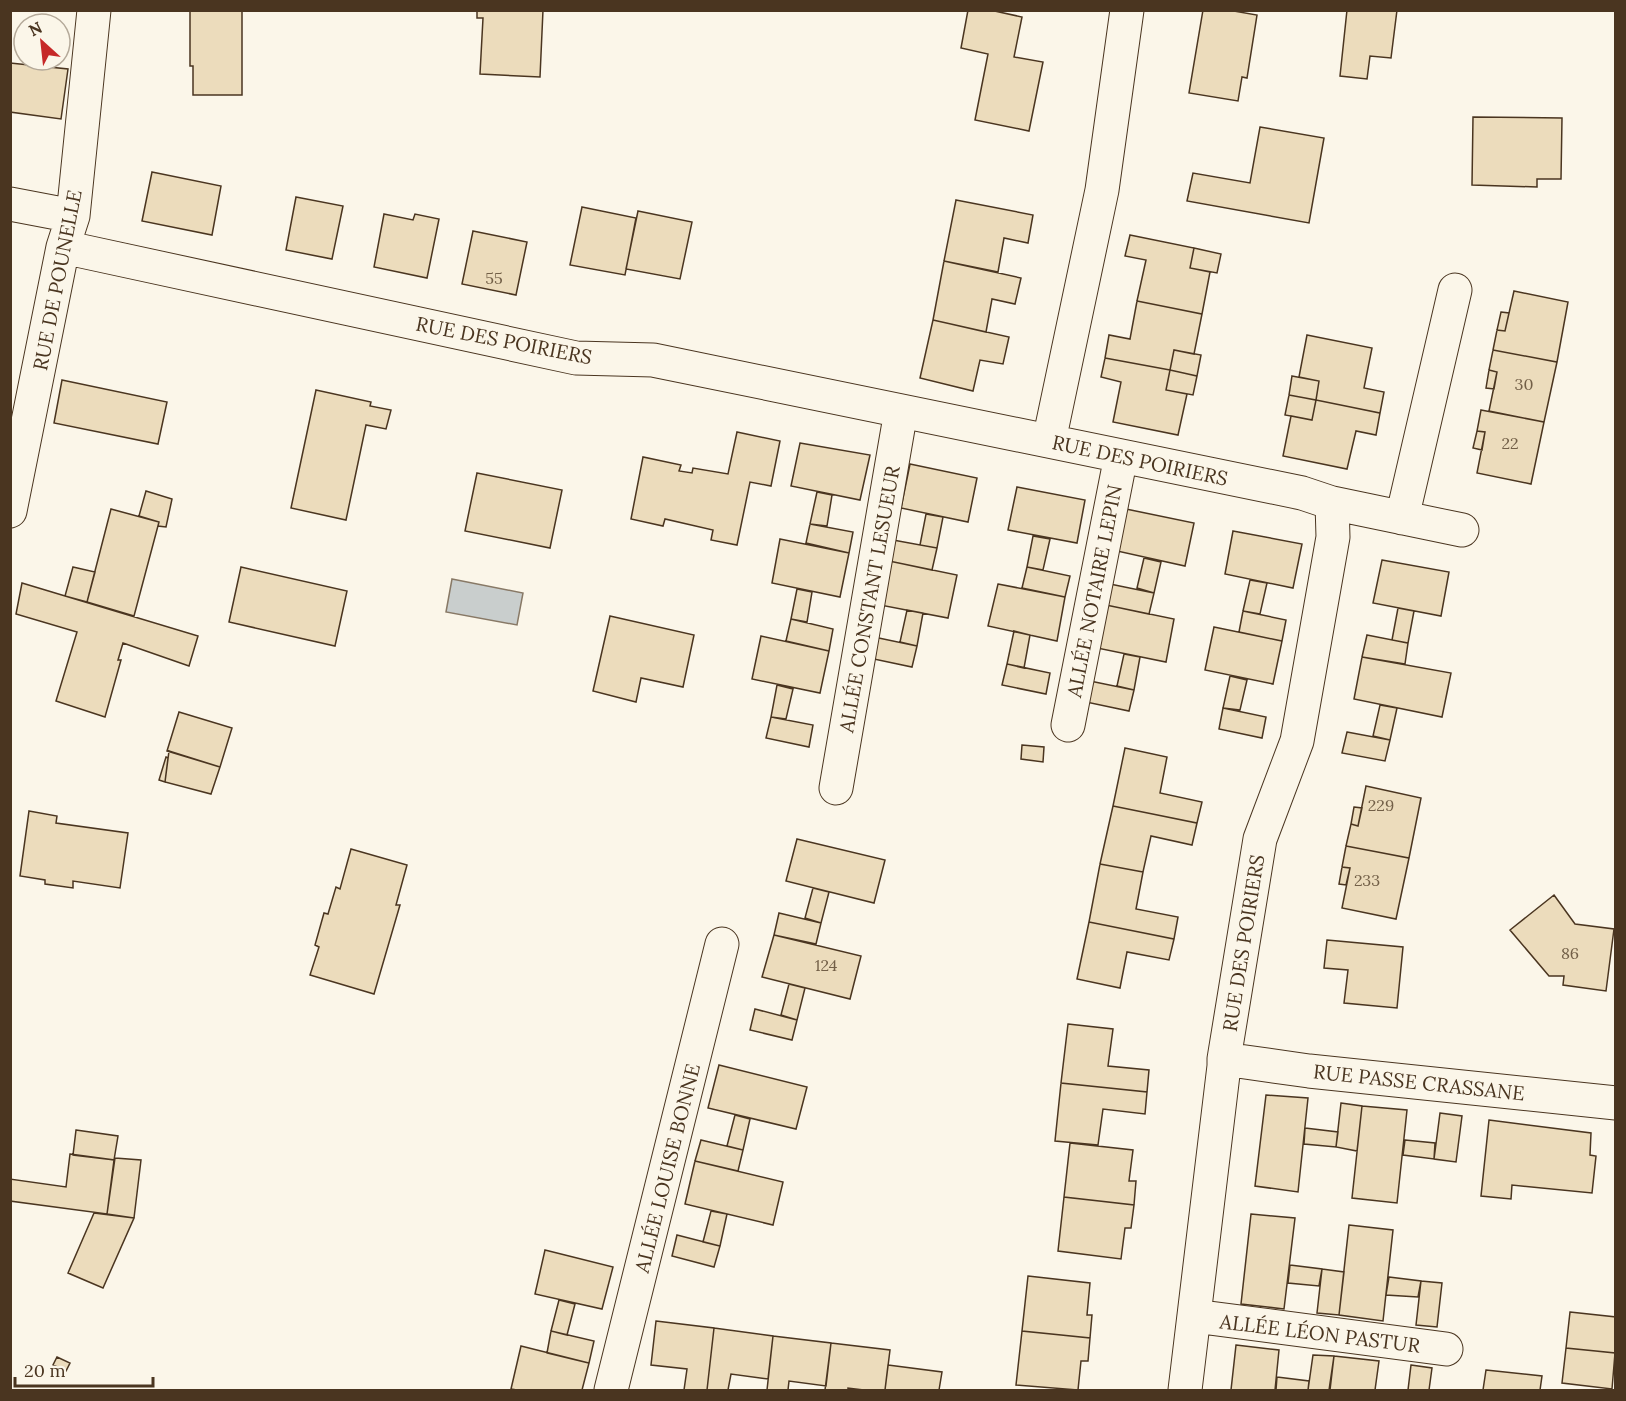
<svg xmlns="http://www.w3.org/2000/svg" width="1626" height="1401" viewBox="0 0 1626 1401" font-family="Lora,serif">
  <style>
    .water { fill: #c9cecd; stroke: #887966; stroke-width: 1.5 }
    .building { fill: #ecdcbc; stroke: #4a3520; stroke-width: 1.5 }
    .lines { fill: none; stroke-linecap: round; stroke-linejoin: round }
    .minor-casing { stroke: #4a3520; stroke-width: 35 }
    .minor { stroke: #fbf6e9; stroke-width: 33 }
    .labels { text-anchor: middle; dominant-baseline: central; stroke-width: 4.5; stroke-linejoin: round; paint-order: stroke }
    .number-label { font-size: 16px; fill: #725f47 }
    .street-label { font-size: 20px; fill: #4a3520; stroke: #fbf6e9 }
  </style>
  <rect width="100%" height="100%" fill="#fbf6e9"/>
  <!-- water -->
  <path class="water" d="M452,579L523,593L517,625L446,612Z"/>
  <!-- building -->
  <path class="building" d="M190,10H242V95H193V66H190Z
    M477,10H543L540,77L480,74L483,18H477Z
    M968,10H990L1022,17L1014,57L1043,62L1029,131L975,120L988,54L961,48Z
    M1203,10H1228L1257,15L1247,78L1242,77L1238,101L1189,93Z
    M1347,10H1397L1391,58L1370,56L1367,79L1340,76Z
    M10,63L68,69L61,119L10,112Z
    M1473,117L1562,118L1561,179H1537V187L1472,185Z
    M1260,127L1324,138L1309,223L1187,201L1193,173L1250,183Z
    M152,172L221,186L212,235L142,221Z
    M296,197L343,206L332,259L286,250Z
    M956,200L1033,215L1028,243L1004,238L998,272L944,261Z
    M582,207L636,218L625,275L570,265Z
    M638,211L692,222L680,279L626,269Z
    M384,214L413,220L415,214L439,219L427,278L374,267Z
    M473,231L527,242L516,295L462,284Z
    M1130,235L1194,248L1190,268L1210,272L1202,314L1137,301L1146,260L1125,256Z
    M1194,248L1221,254L1217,273L1190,268Z
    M944,261L1021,278L1015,304L992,299L986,332L933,320Z
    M1514,291L1568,302L1557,362L1493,350L1497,330L1505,331Z
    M1137,301L1202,314L1194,354L1174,350L1170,370L1105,358L1109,335L1130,339Z
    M1501,312L1509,313L1505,331L1497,330Z
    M933,320L1009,337L1003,364L980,360L973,391L920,378Z
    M1307,335L1372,348L1364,388L1384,392L1380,413L1316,400L1319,381L1299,377Z
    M1174,350L1201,355L1197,376L1170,370Z
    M1493,350L1557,362L1544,422L1489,411L1497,372L1489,370Z
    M1105,358L1170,370L1166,390L1187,394L1178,435L1113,422L1121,382L1101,377Z
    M1170,370L1197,376L1193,395L1166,390Z
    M1489,370L1497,372L1494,389L1486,388Z
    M1292,376L1319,381L1316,400L1289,395Z
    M62,380L167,402L158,444L54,423Z
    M316,390L371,402L370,406L391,410L386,429L366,425L346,520L291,508Z
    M1289,395L1316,400L1312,420L1285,415Z
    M1316,400L1380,413L1376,435L1356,431L1347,469L1283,456L1291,416L1312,420Z
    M1481,410L1544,422L1531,484L1477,473L1485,432L1477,431Z
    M1477,431L1485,432L1482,450L1473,448Z
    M737,432L780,441L771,486L750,482L737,545L711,540L713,530L665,519L663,526L631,519L643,457L681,465L679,471L692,473L693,468L728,474Z
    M800,443L870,455L860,500L791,486Z
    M910,464L977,478L968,522L901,508Z
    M477,473L562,490L550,548L465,531Z
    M1017,487L1085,500L1077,543L1008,530Z
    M146,491L172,499L166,527L158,526L159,522L139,516Z
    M817,492L832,495L827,526L810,524Z
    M111,509L159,522L134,616L87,602Z
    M1126,509L1194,523L1185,566L1117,551Z
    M926,514L943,517L937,548L920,545Z
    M810,524L853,532L849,553L806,543Z
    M1233,531L1302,544L1293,588L1225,574Z
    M1033,536L1050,539L1043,570L1027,567Z
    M780,539L849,553L840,597L772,583Z
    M893,540L937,548L932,570L889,561Z
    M1144,558L1161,562L1154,593L1137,588Z
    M1382,560L1449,572L1441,616L1373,603Z
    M889,561L957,575L948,618L880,605Z
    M73,567L95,572L87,602L65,596Z
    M241,567L347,591L335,646L229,622Z
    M1027,567L1070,576L1065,597L1022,588Z
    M1250,580L1267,583L1260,614L1243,611Z
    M22,583L198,636L189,666L123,643L118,660H121L105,717L56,701L77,632L16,614Z
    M998,584L1065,597L1057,641L988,626Z
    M1110,584L1154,593L1149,614L1106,605Z
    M797,589L812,592L807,622L791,619Z
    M1106,605L1174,619L1166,662L1097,648Z
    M1398,608L1414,611L1408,643L1392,640Z
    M907,610L923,613L917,646L900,642Z
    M1243,611L1286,620L1282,641L1239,632Z
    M610,616L694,635L683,687L641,678L636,702L593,691Z
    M791,619L833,629L829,651L786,641Z
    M1214,627L1282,641L1273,684L1205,670Z
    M1014,631L1030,635L1024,668L1007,664Z
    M1367,635L1408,643L1405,664L1362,657Z
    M761,636L829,651L820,693L752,679Z
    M874,637L917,646L912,667L869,658Z
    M1124,654L1140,657L1134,690L1117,686Z
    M1362,657L1451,673L1442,717L1354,699Z
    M1007,664L1050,673L1046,694L1002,685Z
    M1230,676L1247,680L1240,710L1223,708Z
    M1090,681L1134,690L1129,711L1086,702Z
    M777,685L793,689L786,719L771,717Z
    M1380,705L1397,708L1390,740L1373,736Z
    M1223,708L1266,717L1262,738L1219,729Z
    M179,712L232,728L220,767L167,751Z
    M771,717L813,725L809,747L766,738Z
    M1347,732L1390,740L1385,761L1342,753Z
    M1022,745L1044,747L1043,762L1021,759Z
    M1125,748L1167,757L1160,793L1202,802L1197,823L1113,806Z
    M169,751L220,767L211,794L165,782Z
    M166,757L168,758L165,782L159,780Z
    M1366,786L1421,798L1409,858L1346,846L1351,824L1358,826Z
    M1113,806L1197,823L1192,845L1151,836L1143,872L1100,864Z
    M1354,807L1362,808L1358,826L1351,824Z
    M29,811L57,816L56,823L128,833L120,888L73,881V888L45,884V880L20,876Z
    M797,839L885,860L874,903L786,881Z
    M1346,846L1409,858L1396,919L1342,908L1350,868L1342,867Z
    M351,849L407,865L396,905H400L374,994L310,975L319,947L315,945L324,913L328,914L336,887L340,889Z
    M1100,864L1143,872L1136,909L1178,917L1174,939L1089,922Z
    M1342,867L1350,868L1346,885L1339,884Z
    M813,888L829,892L821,923L805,918Z
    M1554,895L1575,924L1614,929L1606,991L1563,985L1564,976H1549L1510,930Z
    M779,913L821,923L816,944L774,935Z
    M1089,922L1174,939L1169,960L1127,952L1120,988L1077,979Z
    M774,935L861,956L850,999L762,977Z
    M1327,940L1403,947L1397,1008L1344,1003L1348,970L1324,968Z
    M789,984L805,988L797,1020L781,1015Z
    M755,1009L797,1020L792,1040L750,1030Z
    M1068,1024L1113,1029L1108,1066L1149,1070L1147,1092L1061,1083Z
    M719,1065L807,1087L796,1129L708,1108Z
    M1061,1083L1147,1092L1145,1114L1103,1109L1098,1145L1055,1141Z
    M1266,1095L1308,1098L1298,1192L1255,1186Z
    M1341,1103L1362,1106L1357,1151L1336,1147Z
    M1362,1106L1407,1110L1397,1203L1352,1198Z
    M1440,1113L1462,1116L1456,1162L1434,1159Z
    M735,1115L750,1119L743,1150L727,1146Z
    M1489,1120L1591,1133L1590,1155L1596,1156L1592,1193L1512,1185L1511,1199L1481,1196Z
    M1305,1128L1338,1132L1336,1147L1304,1144Z
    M76,1130L118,1136L114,1160L73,1155Z
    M701,1140L743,1150L738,1171L695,1161Z
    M1405,1140L1435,1143L1434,1159L1403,1155Z
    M1070,1143L1133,1150L1129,1181H1136L1134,1205L1064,1197Z
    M70,1154L114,1160L107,1214L10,1201V1179L66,1187Z
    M115,1158L141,1160L134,1218L107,1214Z
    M695,1161L783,1182L773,1225L685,1204Z
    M1064,1197L1134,1205L1131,1228H1125L1121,1259L1058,1251Z
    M711,1211L727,1214L720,1246L703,1242Z
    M94,1213L134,1218L103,1288L68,1273Z
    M1251,1214L1295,1218L1284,1309L1241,1304Z
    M1349,1225L1393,1230L1383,1321L1339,1315Z
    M677,1235L720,1246L714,1267L672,1256Z
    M545,1250L613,1267L602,1309L535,1294Z
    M1290,1265L1322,1269L1319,1286L1288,1283Z
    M1322,1269L1344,1272L1339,1315L1317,1313Z
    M1028,1276L1090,1283L1087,1315H1092L1090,1338L1022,1331Z
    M1389,1277L1421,1281L1418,1297L1386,1295Z
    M1421,1281L1442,1283L1437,1327L1416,1325Z
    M559,1300L575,1304L567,1335L551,1331Z
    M1570,1312L1616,1317L1615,1353L1566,1348Z
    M656,1321L714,1328L707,1390H684L687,1369L651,1365Z
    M714,1328L773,1336L768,1379L731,1374L728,1390H707Z
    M551,1331L594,1341L589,1363L547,1353Z
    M1022,1331L1090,1338L1088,1361H1081L1078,1390L1016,1385Z
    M773,1336L831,1343L826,1386L789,1381L788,1390H767Z
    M831,1343L890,1350L885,1390H864L848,1388V1390H825Z
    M1236,1345L1279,1350L1275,1390H1231Z
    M521,1346L589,1363L582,1390H517L511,1389Z
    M1566,1348L1615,1353L1612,1389L1562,1383Z
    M1313,1355L1334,1356L1329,1390H1308Z
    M1334,1356L1379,1361L1375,1390H1330Z
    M57,1357L70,1363L66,1371L53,1365Z
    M888,1365L942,1372L939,1390H885Z
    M1411,1365L1432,1368L1429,1390H1408Z
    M1486,1370L1542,1376L1540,1390H1483Z
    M1277,1377L1309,1381L1308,1390H1276Z"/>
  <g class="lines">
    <!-- minor casing -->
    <g class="minor-casing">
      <path id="minor" d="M10,204L73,216
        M63,247L576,358L653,360L1302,493L1332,503L1333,537L1297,741L1260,839L1224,1059V1066L1185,1390
        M1049,441L1102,190L1127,10
        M1332,503L1462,530
        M10,511L63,247L73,216L94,10
        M1402,518L1455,290
        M1068,725L1121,456
        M836,788L901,411
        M1224,1059L1309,1071L1616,1103
        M1194,1316L1446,1349
        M611,1390L722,944"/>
    </g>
    <!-- minor -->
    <use href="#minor" class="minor"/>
  </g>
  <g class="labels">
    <!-- number labels -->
    <g class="number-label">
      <text x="494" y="278">55</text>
      <text x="1524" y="384">30</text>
      <text x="1510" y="443">22</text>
      <text x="1381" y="805">229</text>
      <text x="1367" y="880">233</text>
      <text x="1570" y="953">86</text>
      <text x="826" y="965">124</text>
    </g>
    <!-- street labels -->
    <g class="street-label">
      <text transform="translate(57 280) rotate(-79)">RUE DE POUNELLE</text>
      <text transform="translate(504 340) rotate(11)">RUE DES POIRIERS</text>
      <text transform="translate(1140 460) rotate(12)">RUE DES POIRIERS</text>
      <text transform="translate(1094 591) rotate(-79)">ALLÉE NOTAIRE LEPIN</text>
      <text transform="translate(869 599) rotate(-80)">ALLÉE CONSTANT LESUEUR</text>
      <text transform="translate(1243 943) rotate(-81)">RUE DES POIRIERS</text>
      <text transform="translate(1419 1082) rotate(6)">RUE PASSE CRASSANE</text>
      <text transform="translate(667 1168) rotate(-76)">ALLÉE LOUISE BONNE</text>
      <text transform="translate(1320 1333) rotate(7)">ALLÉE LÉON PASTUR</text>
    </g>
  </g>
  <!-- border -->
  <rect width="1626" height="1401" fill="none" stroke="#4a3520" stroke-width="24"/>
  <!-- north arrow -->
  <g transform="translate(42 42) rotate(333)"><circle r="28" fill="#fbf6e9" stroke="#b4a999" stroke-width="1.5"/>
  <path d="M0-4.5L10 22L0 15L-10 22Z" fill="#c62828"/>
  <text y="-9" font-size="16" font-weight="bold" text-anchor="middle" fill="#4a3520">N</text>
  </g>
  <!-- scale -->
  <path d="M15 1377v9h138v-9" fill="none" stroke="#4a3520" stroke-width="3"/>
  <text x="24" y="1377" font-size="18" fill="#4a3520" stroke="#fbf6e9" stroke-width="4.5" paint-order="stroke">20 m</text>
</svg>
